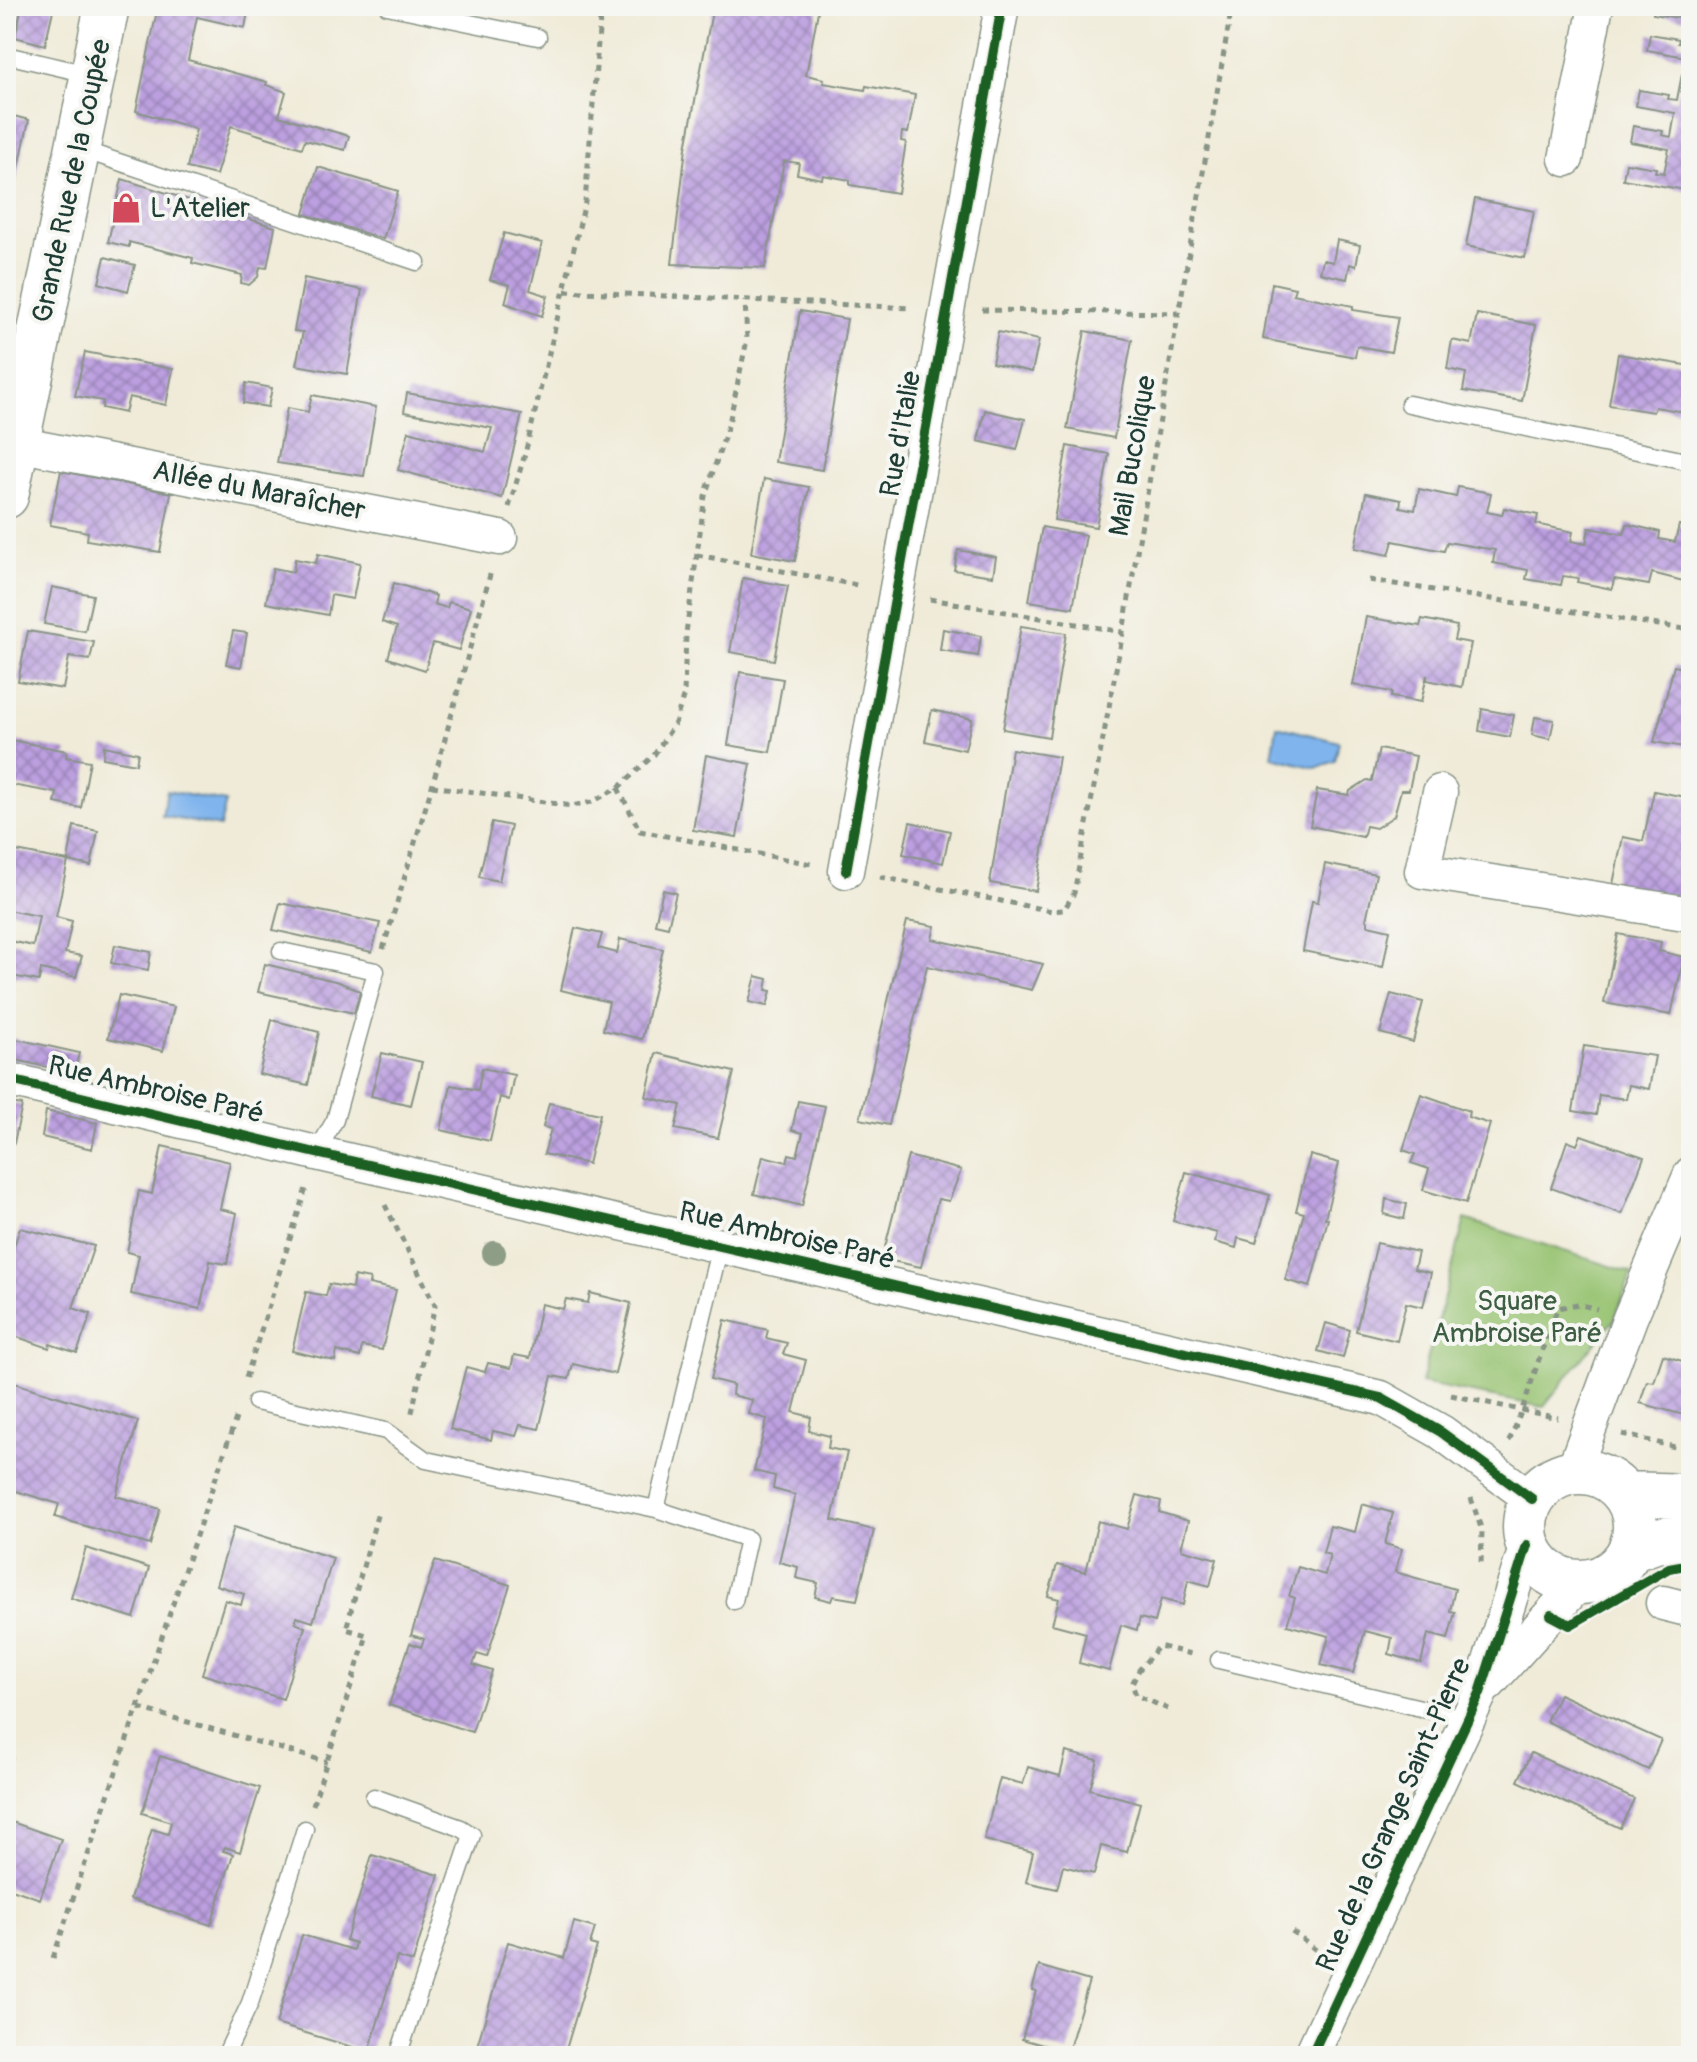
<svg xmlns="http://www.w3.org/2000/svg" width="1697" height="2062" viewBox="0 0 1697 2062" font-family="Pangolin,sans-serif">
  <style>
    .park { fill: #96c270; stroke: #5a8052; stroke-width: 2 }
    .water { fill: #7fb4ed; stroke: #4f7890; stroke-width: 2 }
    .building { fill: url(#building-cross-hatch) }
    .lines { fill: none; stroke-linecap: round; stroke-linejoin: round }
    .lane-casing { stroke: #889486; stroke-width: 19 }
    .street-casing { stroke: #889486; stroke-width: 37 }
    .secondary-casing { stroke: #889486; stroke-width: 47 }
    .path { stroke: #889486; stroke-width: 5; stroke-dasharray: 6 6; stroke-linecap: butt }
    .lane { stroke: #fff; stroke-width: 16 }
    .street { stroke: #fff; stroke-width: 34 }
    .secondary { stroke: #fff; stroke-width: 44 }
    .cycleway-casing { stroke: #f6f6f2; stroke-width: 15 }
    .cycleway { stroke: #1b5e20; stroke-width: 10 }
    .tree { fill: #8e9d86 }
    .labels { text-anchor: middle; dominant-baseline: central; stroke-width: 8; stroke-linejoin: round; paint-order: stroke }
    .street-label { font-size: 28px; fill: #1f3d34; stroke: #f6f6f2 }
    .poi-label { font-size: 28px; fill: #1f3d34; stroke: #f6f6f2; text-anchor: start }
    .park-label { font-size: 28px; fill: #3d5e43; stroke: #f6f6f2 }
  </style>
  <defs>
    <pattern id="building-cross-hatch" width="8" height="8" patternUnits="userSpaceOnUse" patternTransform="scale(2)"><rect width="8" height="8" fill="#bc9fe0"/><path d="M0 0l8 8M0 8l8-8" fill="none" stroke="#9883b6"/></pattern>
  </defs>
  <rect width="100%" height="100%" fill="#f6f6f2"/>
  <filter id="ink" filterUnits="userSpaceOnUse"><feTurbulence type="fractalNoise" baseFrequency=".0125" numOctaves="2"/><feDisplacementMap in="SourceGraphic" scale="16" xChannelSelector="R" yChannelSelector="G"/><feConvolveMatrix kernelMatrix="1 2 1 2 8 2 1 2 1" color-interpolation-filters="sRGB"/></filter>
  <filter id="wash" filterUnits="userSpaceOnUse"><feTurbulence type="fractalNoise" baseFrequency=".006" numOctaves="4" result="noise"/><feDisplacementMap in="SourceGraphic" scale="32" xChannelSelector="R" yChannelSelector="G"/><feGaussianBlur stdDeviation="1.8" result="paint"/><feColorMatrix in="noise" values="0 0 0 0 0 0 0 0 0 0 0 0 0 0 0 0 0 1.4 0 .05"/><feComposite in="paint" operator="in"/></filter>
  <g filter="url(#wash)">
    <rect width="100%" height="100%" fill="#f0ebd8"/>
    <!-- park -->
    <path class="park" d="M1465,1219L1632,1273L1614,1320L1543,1407L1421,1383Z"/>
    <!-- water -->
    <path class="water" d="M1277,726L1339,742L1335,761L1316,768L1272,757Z
      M167,791L226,802L220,827L162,816Z"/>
    <g id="blocks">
      <!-- building -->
      <path class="building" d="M22,6H54L45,45L15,37Z
        M158,6H249L245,28L197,17L188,60L267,82L266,85L286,92L279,116L349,136L345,150L305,140L302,148L231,126L216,175L187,168L196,129L136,111Z
        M713,6H819L806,75L824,79L823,83L865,90L866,86L915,95L908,133L902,132L901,141L906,142L898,193L850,185V180L823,175L822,179L797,174L799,163L784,161L765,268L672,264L686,148Z
        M1654,6L1691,7V20L1653,14Z
        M1650,34L1679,39L1678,43L1687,45L1691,34V58L1647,50Z
        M1682,74L1691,75V191L1623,179L1626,163L1656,168L1655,172L1664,173L1669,149L1630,142L1633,126L1663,131L1662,135L1671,137L1675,113L1636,106L1639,90L1669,95L1668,99L1677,100Z
        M6,114L29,120L7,224H6Z
        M318,167L398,191L383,239L304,214Z
        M122,179L275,227L267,268L260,267L258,277L249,285L241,283L242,275L192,263L193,258L129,242V247L108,242Z
        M1475,199L1534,211L1525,258L1466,246Z
        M504,233L542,243L530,290L548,296L542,316L505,303L510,285L490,280Z
        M1337,240L1360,245L1356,266L1350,264L1347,279L1320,273L1323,260L1333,262Z
        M105,257L135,265L128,291L99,283Z
        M304,278L362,290L347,374L296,365L303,332L294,331Z
        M1272,283L1295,288L1293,294L1353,306V310L1398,317L1391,352L1357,346L1355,357L1263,339Z
        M800,311L847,319L822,470L775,462Z
        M1477,314L1536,325L1522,401L1463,391L1466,373L1447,369L1452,340L1471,344Z
        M1085,331L1132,340L1114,438L1067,429Z
        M998,332L1039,340L1032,372L992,363Z
        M85,352L173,369L166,405L129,397L125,413L102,408L103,401L75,396Z
        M1618,354L1691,366V413L1655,407L1653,412L1609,405Z
        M246,383L272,388L268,407L243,403Z
        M407,393L522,414L502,498L398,470L409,431L485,452L492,428L404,412Z
        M312,395L376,407L364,476L277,463L287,408L308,412Z
        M985,410L1025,419L1017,450L978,441Z
        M1067,446L1109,454L1096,527L1054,520Z
        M61,471L171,493L160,552L87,540L88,532L50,525Z
        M764,479L809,487L795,561L751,553Z
        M1458,487L1491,493L1487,512L1502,515L1504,508L1538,515L1536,524L1573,532L1571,541L1586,544L1589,528L1624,534L1627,524L1660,532L1659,539L1675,542L1679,525L1691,527V583L1652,573L1649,585L1614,579L1612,589L1577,582L1578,578L1563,576L1561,585L1526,579L1528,570L1493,563L1495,550L1447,542L1444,551L1393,541L1389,555L1355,548L1366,493L1401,500L1400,507L1415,510L1419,489L1456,497Z
        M1042,527L1086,535L1073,608L1029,601Z
        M958,550L996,557L993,576L954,570Z
        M318,554L360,563L353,599L331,595L328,615L266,603L273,568L293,572L295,559L316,563Z
        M743,578L788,586L774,660L730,652Z
        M394,583L436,596L434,604L447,608L449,602L471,608L459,650L433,643L425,670L388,658L397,627L382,622Z
        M52,587L93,595L85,631L44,624Z
        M1366,617L1420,626L1422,619L1457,626L1454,640L1471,643L1462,687L1427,680V675L1421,702L1391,697L1392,692L1353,685Z
        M1021,626L1066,633L1049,737L1003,729Z
        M943,629L981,636L978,656L940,650Z
        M28,631L94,642L90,660L69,657L63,689L18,681Z
        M233,631L247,633L241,667L226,664Z
        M1674,666L1691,670V748L1654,742Z
        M740,672L783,679L770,752L728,745Z
        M1482,709L1514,715L1510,737L1479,731Z
        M932,710L972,719L965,750L925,741Z
        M1535,717L1554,720L1550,739L1532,735Z
        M6,739L67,751L66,757L90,761L81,808L55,803L57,793L6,784Z
        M104,746L138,753L136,764L103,758Z
        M1012,749L1059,757L1036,891L990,883Z
        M1379,749L1416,756L1409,790H1401L1394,816L1376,828L1366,826L1363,837L1310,826L1317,790L1349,795L1350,791L1367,780L1372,781Z
        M706,755L751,764L737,837L693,830Z
        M1654,791L1691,798V875L1687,898L1613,884L1623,837L1643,841Z
        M492,822L511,826L499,881L479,877Z
        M910,822L950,831L943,863L903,854Z
        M74,826L98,831L91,866L68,861L56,917L72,921L65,953L82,956L76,977L41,969L39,981L6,975V940L33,946L39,916L6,910V849L68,861Z
        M1325,864L1376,874L1366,920L1368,921V925L1390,930L1383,967L1303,951L1312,901L1318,902Z
        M663,890L676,893L668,927L655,924Z
        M280,903L380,923L372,952L273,930Z
        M907,921L935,926L932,939L1043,964L1032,990L927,966L889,1125L860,1119Z
        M575,928L602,934L598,948L617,953L620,939L663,949L642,1039L603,1030L609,1002L561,990Z
        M1618,934L1661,942L1659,951L1684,957L1671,1015L1604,1003Z
        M115,945L151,952L148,970L111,963Z
        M265,964L339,982L360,991L354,1013L258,992Z
        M756,976L768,979L766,990L771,991L767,1006L749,1002Z
        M1391,994L1423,1002L1413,1042L1380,1033Z
        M119,995L174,1007L163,1051L108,1038Z
        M272,1020L319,1032L308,1085L259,1074Z
        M12,1038L79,1053L74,1073L7,1058Z
        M1584,1046L1655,1056L1649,1089L1629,1085L1626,1099L1599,1095L1596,1115L1573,1111Z
        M382,1053L422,1062L411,1105L371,1096Z
        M656,1053L734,1072L718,1138L675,1129L681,1105L646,1097Z
        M482,1068L514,1075L509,1100L500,1097L490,1141L441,1130L451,1085L478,1090Z
        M1421,1094L1469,1111L1468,1117L1490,1124L1466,1203L1423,1190L1429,1169L1411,1163L1415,1154L1403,1150Z
        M798,1101L825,1106L802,1206L754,1194L763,1156L787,1162L789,1154L797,1156L803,1133L792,1130Z
        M6,1102L22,1105L14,1143L6,1156Z
        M549,1103L600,1114L588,1164L544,1154L551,1129L543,1127Z
        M46,1111L97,1123L92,1149L42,1137Z
        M1581,1135L1644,1157L1622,1214L1551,1188L1567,1141L1577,1145Z
        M162,1146L230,1162L220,1209L237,1213L227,1264L210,1261L200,1309L131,1294L139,1255L127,1252L139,1191L152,1194Z
        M1310,1155L1339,1163L1325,1218L1328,1219L1310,1287L1285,1280L1304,1213L1296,1211Z
        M908,1156L961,1170L949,1201L938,1199L921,1267L882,1259Z
        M1186,1172L1270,1195L1256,1243L1238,1238L1236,1248L1215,1242L1217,1233L1173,1221Z
        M1386,1199L1407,1204L1404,1219L1384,1214Z
        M20,1228L94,1246L73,1308L91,1314L77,1353L50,1344L49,1348L6,1333V1246L13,1249Z
        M1377,1243L1418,1252L1414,1269L1431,1273L1423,1307L1406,1303L1397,1341L1356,1331Z
        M354,1276L370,1279L369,1284L396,1290L382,1350L362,1346L360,1357L337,1351L335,1361L292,1351L306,1292L326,1296L329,1284L352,1288Z
        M590,1293L631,1303L615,1374L573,1364L569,1379L552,1376L539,1429L520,1425L516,1436L493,1431L491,1440L450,1429L466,1367L485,1372L488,1363L511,1368L514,1355L530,1358L541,1304L563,1309L566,1299L588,1303Z
        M725,1320L768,1330L766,1338L787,1343L783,1354L806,1360L793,1412L811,1417L809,1431L830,1436L828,1448L847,1452L832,1520L874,1530L857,1600L833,1596L831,1601L815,1597L818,1583L796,1578L798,1567L779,1562L795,1495L773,1489L775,1476L754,1471L767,1419L749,1414L752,1400L732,1395L733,1385L711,1379Z
        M1326,1323L1350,1330L1343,1358L1318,1351Z
        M1691,1336V1417L1640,1403L1647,1381L1654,1382L1663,1355L1682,1361Z
        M11,1382L138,1421L116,1496L160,1509L150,1545L55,1517L59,1504L6,1488V1398Z
        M1137,1495L1161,1501L1159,1512L1188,1521L1181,1549L1217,1559L1210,1586L1188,1580L1183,1605L1161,1599L1155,1622L1140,1618L1137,1630L1121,1625L1109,1671L1079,1663L1086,1633L1052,1624L1059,1599L1048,1596L1057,1565L1086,1572L1098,1521L1127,1529Z
        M1362,1504L1393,1513L1385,1544L1402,1549L1395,1572L1455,1589L1450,1611L1455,1612L1448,1639L1428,1634L1421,1663L1389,1654L1392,1638L1365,1631L1353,1673L1321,1665L1329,1636L1287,1625L1295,1598L1289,1596L1298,1567L1325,1575L1330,1555L1323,1553L1330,1526L1355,1532Z
        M234,1527L333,1558L313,1622L297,1617L295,1623L305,1627L283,1699L202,1674L225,1600L241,1605L244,1594L216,1585Z
        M86,1548L149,1568L134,1618L71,1598Z
        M435,1561L510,1585L487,1657L477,1654L473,1665L492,1671L472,1732L389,1705L410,1643L421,1647L424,1639L411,1635Z
        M1559,1694L1661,1740L1648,1770L1546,1721Z
        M1066,1752L1098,1760L1090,1789L1140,1803L1127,1852L1101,1846L1094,1874L1063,1866L1057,1889L1026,1882L1033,1852L984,1840L1000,1778L1023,1784L1028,1767L1060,1776Z
        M1531,1753L1634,1799L1620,1828L1518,1781Z
        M6,1755L13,1757L6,1775Z
        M160,1756L260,1788L240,1852L225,1847L223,1851L233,1854L211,1925L130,1899L152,1829L168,1834L171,1822L142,1813Z
        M6,1820L61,1839L40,1899L6,1887Z
        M372,1855L439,1875L413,1962L397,1957L369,2052L276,2024L302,1935L353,1950L355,1943L346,1940Z
        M574,1922L595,1928L590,1944L597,1946L564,2056H474L508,1942L564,1958Z
        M1039,1966L1089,1981L1068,2052L1022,2039L1036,1991L1032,1990Z"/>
    </g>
  </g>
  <g filter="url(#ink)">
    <use href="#blocks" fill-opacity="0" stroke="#889486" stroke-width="2"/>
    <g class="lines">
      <!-- lane casing -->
      <g class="lane-casing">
        <path id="lane" d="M387,6L538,37
          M6,55L92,75
          M80,149L417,262
          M1409,404L1691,462
          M281,951L376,971L335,1120L316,1153
          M256,1402L386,1431L426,1460L656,1509L720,1246
          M656,1509L748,1539L734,1601
          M1219,1660L1467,1719
          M374,1797L461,1828L472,1835L398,2056
          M225,2056L250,2003L305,1829"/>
      </g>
      <!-- street casing -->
      <g class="street-casing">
        <path id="street" d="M1566,159L1596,6
          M17,444L500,538
          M1440,792L1422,871L1691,914
          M846,871L1002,6
          M6,1079L316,1153L1381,1398L1441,1432L1532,1499
          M1573,1472L1630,1318L1691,1174
          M1663,1603L1691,1610
          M1488,1684L1580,1582
          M1311,2056L1480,1693L1527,1545"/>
      </g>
      <!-- secondary casing -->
      <g class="secondary-casing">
        <path id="secondary" d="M6,496L107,6
          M1525 1527a55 55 0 1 1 110 0a55 55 0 1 1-110 0Z
          M1624,1494L1691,1496
          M1630,1550L1655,1541L1691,1536"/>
      </g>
      <!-- path -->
      <path class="path" d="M565,291L912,308
        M982,310L1178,313
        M509,507L525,454L585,202L601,6
        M697,555L862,586
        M1369,580L1691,630
        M930,599L1123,632
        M432,786L572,806L592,802L618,788L654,755L675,723L684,694L686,633L705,496L729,423L747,340L745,300
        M618,788L640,831L811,864
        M880,877L1052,911L1064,910L1074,893L1123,632L1232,6
        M383,949L432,786L491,571
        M385,1205L435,1305L411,1417
        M246,1378L307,1185
        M1451,1395L1558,1418
        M1622,1434L1691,1451
        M1509,1441C1529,1398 1539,1352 1558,1308L1578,1304L1597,1309
        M1471,1498L1482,1531L1481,1565
        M1610,1603L1629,1592
        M139,1708L327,1762
        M1168,1709L1136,1695L1132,1684L1139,1670L1159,1646L1195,1655
        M313,1805L367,1635L346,1629L378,1512
        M1292,1932L1320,1953
        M53,1958L236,1418"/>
      <!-- lane -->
      <use href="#lane" class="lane"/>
      <!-- street -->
      <use href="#street" class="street"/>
      <!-- secondary -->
      <use href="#secondary" class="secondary"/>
      <!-- cycleway casing -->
      <g class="cycleway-casing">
        <path id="cycleway" d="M846,871L1002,6
          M6,1079L316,1153L1381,1398L1441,1432L1532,1499
          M1551,1615L1570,1625L1669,1568L1691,1564
          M1311,2056L1480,1693L1527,1545"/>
      </g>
      <!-- cycleway -->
      <use href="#cycleway" class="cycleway"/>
    </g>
    <!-- trees -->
    <circle class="tree" cx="494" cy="1253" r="12"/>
  </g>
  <!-- icons -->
  <defs>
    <g id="shop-bare" transform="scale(2.4)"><path d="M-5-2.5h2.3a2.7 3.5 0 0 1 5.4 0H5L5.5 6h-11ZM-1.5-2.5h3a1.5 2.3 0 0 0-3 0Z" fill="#d1495b" stroke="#f6f6f2" stroke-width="2.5" paint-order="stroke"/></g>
  </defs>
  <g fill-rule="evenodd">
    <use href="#shop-bare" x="126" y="208"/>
  </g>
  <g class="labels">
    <!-- street labels -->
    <g class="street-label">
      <text transform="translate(72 181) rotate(-78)">Grande Rue de la Coupée</text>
      <text transform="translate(901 434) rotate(-80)">Rue d'Italie</text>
      <text transform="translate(1133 456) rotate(-80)">Mail Bucolique</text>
      <text transform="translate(259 491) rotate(11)">Allée du Maraîcher</text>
      <text transform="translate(156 1090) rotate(13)">Rue Ambroise Paré</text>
      <text transform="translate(787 1236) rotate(13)">Rue Ambroise Paré</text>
      <text transform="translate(1394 1815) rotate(-66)">Rue de la Grange Saint-Pierre</text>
    </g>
    <!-- poi labels -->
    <g class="poi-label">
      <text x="150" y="208">L'Atelier</text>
    </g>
    <!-- park labels -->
    <g class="park-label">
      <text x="1517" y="1301">Square<tspan x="1517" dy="32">Ambroise Paré</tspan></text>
    </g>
  </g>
  <!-- margin -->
  <rect width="1697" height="2062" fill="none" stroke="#f6f6f2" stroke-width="32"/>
</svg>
